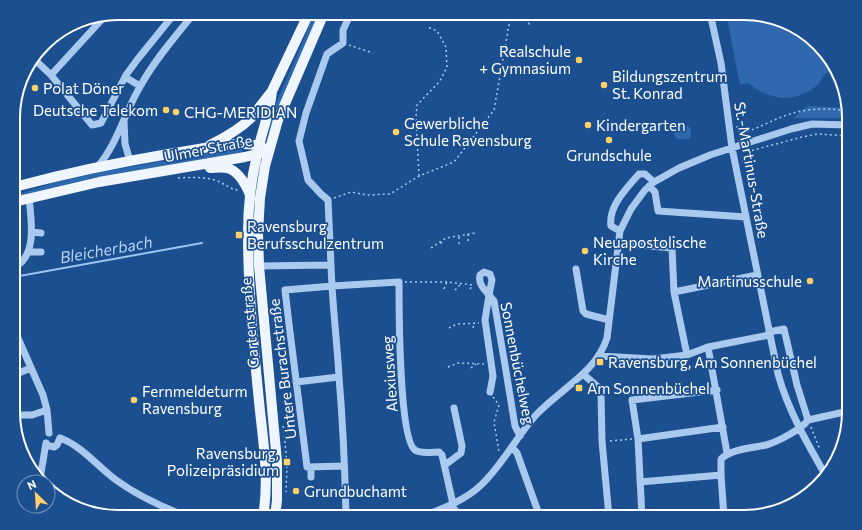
<svg xmlns="http://www.w3.org/2000/svg" width="862" height="530" viewBox="0 0 862 530" font-family="Commissioner,sans-serif">
  <style>
    .green { fill: #2e69ad }
    .lines { fill: none; stroke-linecap: round; stroke-linejoin: round }
    .stream { stroke: #9cc4f0; stroke-width: 2 }
    .minor-tunnel { stroke: #3d69a0; stroke-width: 7; stroke-dasharray: 7 3.5; stroke-linecap: butt }
    .path { stroke: #a9c9ee; stroke-width: 1.5; stroke-dasharray: 2 3; stroke-linecap: butt }
    .minor { stroke: #a9c9ee; stroke-width: 7 }
    .major { stroke: #f0f6ff; stroke-width: 10 }
    .poi-dot { fill: #ffd166; stroke: #1b4f8f; stroke-width: 1.5 }
    .labels { text-anchor: middle; dominant-baseline: central; stroke-width: 3.5; stroke-linejoin: round; paint-order: stroke }
    .poi-label { font-size: 15px; fill: #fff; stroke: #1b4f8f; text-anchor: start }
    .street-label { font-size: 15px; fill: #fff; stroke: #1b4f8f }
    .water-label { font-size: 16px; font-style: italic; fill: #b5d3f5; stroke: #1b4f8f }
    .rim { fill: none; stroke: #fff; stroke-width: 2 }
  </style>
  <rect width="100%" height="100%" fill="#1b4f8f"/>
  <!-- green -->
  <path class="green" d="M315,13H319L272,128L267,133L274,108Z
    M726,13H744L802,31L835,65L837,71C834,72 830,72 827,73C822,76 820,84 815,87C791,104 770,100 748,83L740,85Z
    M808,106L848,108L849,118H793Z
    M688,126C692,130 692,134 689,139H678L674,136V130L677,127Z
    M242,147V152L94,178L14,197V195L42,187L52,183L96,173Z"/>
  <g class="lines">
    <!-- stream -->
    <path class="stream" d="M14,277L202,243"/>
    <!-- minor-tunnel -->
    <path class="minor-tunnel" d="M14,142L15,141"/>
    <!-- path -->
    <path class="path" d="M510,13V19
      M525,13L529,24L528,13
      M349,45L373,53
      M736,127H738L739,131L743,133C759,128 774,119 790,114C809,108 829,108 849,111
      M743,162L750,151L802,137L818,134L849,136
      M419,176L416,117L417,105L440,81L447,67L446,47L437,31L427,27
      M178,178C191,177 203,177 215,180C224,183 229,189 238,190
      M334,198L351,192L367,195L390,194L419,176L454,162L494,110L510,19L505,13
      M468,241V234
      M441,242L442,247
      M459,244V236
      M431,248L446,238L475,233
      M405,282H447L473,285
      M444,289L447,282
      M470,289L473,285
      M455,290L461,284
      M449,328L457,324L479,323
      M473,328L474,324
      M448,367L458,363L484,364
      M471,368L476,364
      M493,397L499,405L494,422L499,452
      M137,400L142,399
      M283,426L284,431L287,465L286,492
      M811,427L820,450
      M610,441L632,439"/>
    <!-- minor -->
    <path class="minor" d="M710,13L721,63L732,148L778,374C788,410 807,443 826,476
      M105,16L51,75L92,125L101,123L126,75L137,60L175,13
      M34,59L51,75
      M125,77L140,86
      M124,121L125,144L130,161
      M848,149L849,144
      M98,166C118,143 125,111 141,85C155,59 176,36 194,13
      M649,186L655,192L658,211L746,217
      M620,231L611,226C608,206 627,188 639,174H645L654,182
      M32,232L41,233
      M618,243L672,248L674,292L687,355
      M28,252H41
      M331,265L328,200L321,194L308,180L299,141L306,113L327,54L343,43V30L351,13
      M259,266L331,265C332,302 337,340 339,377C343,424 345,470 346,517
      M14,267C38,257 31,218 29,198
      M576,269L583,311L586,314L609,320
      M674,292L757,275
      M14,329L43,395L47,410L49,433
      M769,332L784,329L797,385L808,420
      M708,347L727,453
      M599,356L653,359L687,355L708,347L769,335
      M583,374L598,387L601,393L602,441L609,517
      M14,375L31,368
      M296,382L339,377
      M490,392L493,376L485,320L489,295C484,289 478,284 480,275L484,272L490,274L492,280L489,295L494,301L505,365L515,426L520,436
      M14,415H32L47,410
      M60,438C82,446 97,466 116,480C138,496 162,507 188,517
      M638,439L723,427
      M50,446L54,447L57,445L60,438
      M512,447L517,453L540,517
      M445,465L461,453L462,446L454,408
      M344,466L307,467L289,324L285,290L332,286L399,282C399,306 399,439 415,450C420,454 433,452 439,452L442,455L453,504
      M311,477V467
      M40,479L46,443
      M640,482L721,475
      M450,505L457,512L464,517
      M421,517C441,509 464,501 480,486C502,466 516,437 536,415C560,389 596,373 607,338L620,231L631,209L645,190L654,182L679,168L710,155L791,129L812,124L849,125
      M642,517L638,439L632,400L717,390
      M712,517L724,516
      M724,517L721,475V459C732,449 751,448 766,445C777,442 802,429 808,420L849,411"/>
    <!-- major -->
    <path class="major" d="M210,145C224,138 239,130 251,118C258,109 265,100 272,91
      M210,168C215,168 222,167 227,168C239,171 246,185 250,195
      M14,187C67,173 120,162 174,153C195,150 246,138 264,148
      M14,202L99,182L245,157L261,153
      M263,517C269,482 264,447 260,411C254,352 248,293 248,233C248,207 251,180 257,155C261,133 270,113 272,91L309,13
      M275,517L277,500V462L259,266L258,233L260,198L265,166L278,120L324,13"/>
  </g>
  <!-- markers -->
  <g class="poi-dot">
    <circle cx="579" cy="60" r="4"/>
    <circle cx="604" cy="85" r="4"/>
    <circle cx="35" cy="88" r="4"/>
    <circle cx="166" cy="110" r="4"/>
    <circle cx="176" cy="112" r="4"/>
    <circle cx="588" cy="125" r="4"/>
    <circle cx="396" cy="132" r="4"/>
    <circle cx="609" cy="140" r="4"/>
    <rect x="235" y="231" width="8" height="8" rx="2"/>
    <circle cx="585" cy="251" r="4"/>
    <circle cx="810" cy="281" r="4"/>
    <rect x="596" y="358" width="8" height="8" rx="2"/>
    <rect x="575" y="384" width="8" height="8" rx="2"/>
    <circle cx="134" cy="400" r="4"/>
    <rect x="283" y="458" width="8" height="8" rx="2"/>
    <circle cx="296" cy="491" r="4"/>
  </g>
  <g class="labels">
    <!-- poi labels -->
    <g class="poi-label">
      <text x="571" y="51" text-anchor="end">Realschule<tspan x="571" dy="17">+ Gymnasium</tspan></text>
      <text x="612" y="76">Bildungszentrum<tspan x="612" dy="17">St. Konrad</tspan></text>
      <text x="43" y="88">Polat Döner</text>
      <text x="158" y="110" text-anchor="end">Deutsche Telekom</text>
      <text x="184" y="112">CHG-MERIDIAN</text>
      <text x="404" y="123">Gewerbliche<tspan x="404" dy="17">Schule Ravensburg</tspan></text>
      <text x="596" y="125">Kindergarten</text>
      <text x="609" y="155" text-anchor="middle">Grundschule</text>
      <text x="247" y="226">Ravensburg<tspan x="247" dy="17">Berufsschulzentrum</tspan></text>
      <text x="593" y="242">Neuapostolische<tspan x="593" dy="17">Kirche</tspan></text>
      <text x="802" y="281" text-anchor="end">Martinusschule</text>
      <text x="608" y="362">Ravensburg, Am Sonnenbüchel</text>
      <text x="587" y="388">Am Sonnenbüchel</text>
      <text x="142" y="391">Fernmeldeturm<tspan x="142" dy="17">Ravensburg</tspan></text>
      <text x="279" y="453" text-anchor="end">Ravensburg,<tspan x="279" dy="17">Polizeipräsidium</tspan></text>
      <text x="304" y="491">Grundbuchamt</text>
    </g>
    <!-- street labels -->
    <g class="street-label">
      <text transform="translate(208 148) rotate(-11)">Ulmer Straße</text>
      <text transform="translate(752 170) rotate(80)">St.-Martinus-Straße</text>
      <text transform="translate(249 323) rotate(-95)">Gartenstraße</text>
      <text transform="translate(518 363) rotate(79)">Sonnenbüchelweg</text>
      <text transform="translate(282 369) rotate(-97)">Untere Burachstraße</text>
      <text transform="translate(389 374) rotate(-94)">Alexiusweg</text>
    </g>
    <!-- water labels -->
    <g class="water-label">
      <text transform="translate(106 249) rotate(-10)">Bleicherbach</text>
    </g>
  </g>
  <!-- crop -->
  <path d="M0 0H862V530H0ZM118 20H744A98 98 0 0 1 842 118V412A98 98 0 0 1 744 510H118A98 98 0 0 1 20 412V118A98 98 0 0 1 118 20Z" fill="#1b4f8f" fill-rule="evenodd"/>
  <path class="rim" d="M118 20H744A98 98 0 0 1 842 118V412A98 98 0 0 1 744 510H118A98 98 0 0 1 20 412V118A98 98 0 0 1 118 20Z"/>
  <!-- north arrow -->
  <g transform="translate(36 494) rotate(335)"><circle r="19" fill="#1b4f8f" stroke="#7695bc"/>
  <path d="M0-3L7 15L0 10L-7 15Z" fill="#ffd166"/>
  <text y="-6" font-size="11" font-weight="bold" text-anchor="middle" fill="#ffffff">N</text>
  </g>
</svg>
